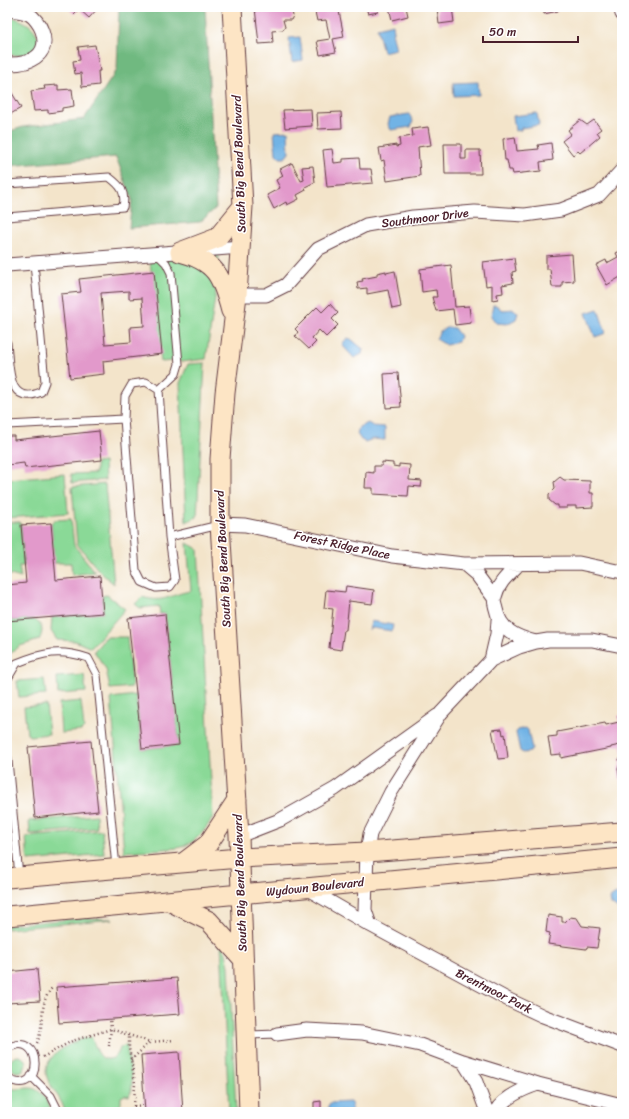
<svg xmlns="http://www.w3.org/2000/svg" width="629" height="1119" viewBox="0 0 629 1119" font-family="Sriracha,sans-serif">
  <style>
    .green { fill: #8ad997; stroke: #6a7c61 }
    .forest { fill: #6fb980; stroke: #5c6c56 }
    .water { fill: #71b3e5; stroke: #5e6988 }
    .building { fill: #e299cb; fill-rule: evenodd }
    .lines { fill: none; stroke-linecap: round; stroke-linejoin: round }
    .lane-casing { stroke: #633d43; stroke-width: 9 }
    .street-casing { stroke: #633d43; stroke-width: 15 }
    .secondary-casing { stroke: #633d43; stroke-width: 21 }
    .path { stroke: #633d43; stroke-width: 2.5; stroke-dasharray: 1 3; stroke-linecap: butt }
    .lane { stroke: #fff; stroke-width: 7 }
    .street { stroke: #fff; stroke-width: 13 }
    .secondary { stroke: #fde5c5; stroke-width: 19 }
    .labels { text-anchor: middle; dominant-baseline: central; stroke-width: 3; stroke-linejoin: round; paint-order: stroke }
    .street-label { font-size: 12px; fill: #4a1f2b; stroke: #fff }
  </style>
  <rect width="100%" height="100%" fill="#fff"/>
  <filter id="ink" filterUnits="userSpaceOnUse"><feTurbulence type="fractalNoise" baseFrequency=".025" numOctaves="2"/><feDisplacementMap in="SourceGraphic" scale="8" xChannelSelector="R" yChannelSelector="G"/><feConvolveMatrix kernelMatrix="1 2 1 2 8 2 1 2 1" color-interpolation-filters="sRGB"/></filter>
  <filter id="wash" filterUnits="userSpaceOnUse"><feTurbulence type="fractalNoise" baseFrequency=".012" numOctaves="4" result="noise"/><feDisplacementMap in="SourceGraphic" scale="16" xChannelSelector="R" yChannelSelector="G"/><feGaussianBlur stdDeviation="0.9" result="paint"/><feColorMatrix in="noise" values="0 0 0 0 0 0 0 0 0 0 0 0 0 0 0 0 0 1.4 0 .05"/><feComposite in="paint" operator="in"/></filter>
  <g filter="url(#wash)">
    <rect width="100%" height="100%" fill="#f3e4ca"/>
    <!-- green -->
    <path class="green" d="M7,15C23,21 38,25 39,45C28,57 22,55 7,55Z
      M219,255L216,291L206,359L181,362L176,359L173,361L161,362L150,261Z
      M205,363L197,517L186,522L180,383L188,364Z
      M104,462L105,480L72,483L71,474L96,473V463Z
      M65,474L68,513L7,518V479Z
      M105,484L114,584L100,572L77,544L72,487Z
      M71,519L74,545L95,572L72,575L71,563H54L51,523L54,520Z
      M7,522H19L21,525L24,566H19L21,578L7,574Z
      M187,543L198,549L213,817C204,832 196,843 178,848L124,852L111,698L136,695L142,749L179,745L165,614H160L159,606L140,608L135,604L142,597C165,604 170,594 191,591Z
      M107,595L125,609L91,648L75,641L57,640L51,631L52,617L103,613L102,596Z
      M33,619C43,624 44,631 39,640L20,646L7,656V621Z
      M106,637H127L132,687L110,689L106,669L94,651Z
      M84,675L86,692L58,694L57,677Z
      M44,679L46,695L19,697L17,681Z
      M81,701L84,728L81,731L61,733L59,703Z
      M46,705L49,734L30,736L27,734L24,707Z
      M96,815L97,828L30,834L29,821Z
      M102,830L104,854L28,861L26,837Z
      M85,918L113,919L7,929V925Z
      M221,943L226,953L229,966L236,1112H229Z
      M91,1037C96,1045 98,1064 113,1058C117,1056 119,1052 120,1048L127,1044C126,1060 137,1081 129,1096L125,1095L121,1097V1104L113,1112H65C62,1099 53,1091 48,1080C37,1057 74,1040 91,1037Z
      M10 1064a8 8 0 1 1 16 0a8 8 0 1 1-16 0Z
      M7,1087C16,1091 20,1088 29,1088C40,1087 50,1103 51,1112H7Z"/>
    <!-- forest -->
    <path class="forest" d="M119,7H205L216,208L200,222L129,228L132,199L116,157L7,166V132L23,127L84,119L117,70Z"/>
    <!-- water -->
    <path class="water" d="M393,24L394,31L392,32L396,49L383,52L377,28Z
      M300,37L303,60L292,62L289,38Z
      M478,82L479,95L454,96L453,83Z
      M537,113L539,125L521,128V130L515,131L513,116Z
      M409,114L413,121L411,127L391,130L388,124L390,117Z
      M288,131L289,153L285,158H280L276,154L274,132Z
      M493,305H496L502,310L514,309L518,313L516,319L507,324L496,323L491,316Z
      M598,309L606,333L595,337L586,313Z
      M448,327L454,328L460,336L458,342L446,345L436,339L440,331Z
      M347,338L351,339L363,349L362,354L354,358L343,346V343Z
      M368,423L373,426L385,427V440L373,439L365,442L361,440L357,434L359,427Z
      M371,621L393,625L392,631L372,628L369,630Z
      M526,728L528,730L532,749L530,752L523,753L520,751L516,733L517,730Z
      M616,894L622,897V912L611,904L610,898Z
      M350,1102L352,1105V1112H328V1106L330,1103Z"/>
    <g id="blocks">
      <!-- building -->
      <path class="building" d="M67,7H99L89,18L79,9L74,14Z
        M266,7H291L293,16L291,20H283L285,27L283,30L272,31L273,43L259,44L255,8Z
        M314,7H343V10L339,11L344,37L333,39L336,52L320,55L317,41L330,39L326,20L317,21Z
        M366,7H377L378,12L368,14Z
        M389,7H406L408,16L392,20Z
        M452,7L454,22L439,24L437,8Z
        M543,7H560V8H558V11L544,14Z
        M95,45L100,71H98L99,85L82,87L81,73L75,74L73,61L80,60L78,47Z
        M58,85V90L72,89L74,106L62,108V111L48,113V110L34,111L31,91L45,89L44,86Z
        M12,93L21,108L7,116L9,118L7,119V96Z
        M311,109L312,126L285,128L283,110Z
        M341,112L342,128L318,129L317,113Z
        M580,120L587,125L594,120L601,129L597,132L600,136L580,153L578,151L573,155L562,141L571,134L568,130Z
        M428,127L431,145L418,147L420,176L387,181L384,160L381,161L379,148L396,145V147L400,146L399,138L413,136L412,129Z
        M515,137L517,151L539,149L538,145L551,143L553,160L540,162L541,171L513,174L512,170H509L507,160H505L503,139Z
        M444,144H461V159H466V150H480L481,174H445Z
        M332,149L334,163L343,162V159L359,158L360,169H371L373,183L327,187L323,150Z
        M292,163L301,181L304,180L302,167L313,166L315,182L305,187L306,190L297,195L299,199L287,205L286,202L274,209L267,195L280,188L276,180L283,176L280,169Z
        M622,250V276L607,285L596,265L606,260L607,263L618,257L616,253Z
        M572,254L574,281L562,282V287H552L550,269H546V256Z
        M514,258L516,271L512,272L513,283L502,285L503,293L497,294L498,299L492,300V285L486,286L483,262Z
        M451,265L455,307L469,306L471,323L455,325L453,309L436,311L432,297H437L436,290L422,292L420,269Z
        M154,271L162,354L103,361L104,374L70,378L61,294L81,292L79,279ZM129,291V299L142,298L144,326L130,327L131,342L105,344L101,293Z
        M386,271V273L395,271L401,307L392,309L388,290L367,294V288L358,289L357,282L363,281L362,279L377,276V273Z
        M330,304L338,313L332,319L338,325L326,337L319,330L312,338L316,342L309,349L295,336L298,332L295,329L317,307L322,312Z
        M398,373L401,407L386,408L384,374Z
        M99,431L102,460L25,468L24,463L7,465V436H14V440Z
        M382,462L393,463V466L399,467V464L410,465L409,480L422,481L421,487L409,486L408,496L373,494V488H365L366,472L374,473V466H382Z
        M560,477L564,480L590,481V493H593V507L576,508V506H567V508H558V505H555L549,500V494L555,488L554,482Z
        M51,523L56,580L100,576L103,613L7,621V585L26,583L21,525Z
        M346,586L374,590L372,604L349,601L346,630H344L341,650L329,648L333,609L324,608L326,590L345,592Z
        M165,614L179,745L142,749L128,618Z
        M622,715V753L620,745L611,747V748L561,758V754L551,755L548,737L557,736V732L605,723L606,725L619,722L618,716Z
        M502,729L503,735L505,734L508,758L498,759L492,730Z
        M91,741L98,811L35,818L28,747Z
        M619,759H622L621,786L618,769L620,764Z
        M548,915L562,917V922H565L570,917L577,918L582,926L600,928L597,948L587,947L586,949L548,944L550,933L546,932Z
        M37,969L40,1001L7,1003V972Z
        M177,978L180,1014L59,1023L56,987Z
        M179,1052L183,1112H145L141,1055Z
        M321,1101V1112H314V1102Z"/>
    </g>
  </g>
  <g filter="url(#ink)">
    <use href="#blocks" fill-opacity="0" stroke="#633d43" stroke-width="1"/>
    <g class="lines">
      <!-- lane casing -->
      <g class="lane-casing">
        <path id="lane" d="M7,184L109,177C121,186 126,192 123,207L7,217
          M157,254L166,263L171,273L179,364L176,374L159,390
          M7,343C10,365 6,407 41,392L45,382L34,263
          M146,382L159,390L169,537L175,580L170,587L156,588L142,582L136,570L124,419L125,396L132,384Z
          M7,425L124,419
          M169,537L219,525
          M7,680L17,663C44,652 60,649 88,658L97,675L116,867
          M7,750L19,876
          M248,1035L277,1034
          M7,1049C44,1026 45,1101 7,1078
          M31,1076L51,1096L59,1112"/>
      </g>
      <!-- street casing -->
      <g class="street-casing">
        <path id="street" d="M620,7L622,14
          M7,10C15,11 22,11 29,14C34,17 40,25 42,31C51,56 28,65 7,64
          M7,265L241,247
          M237,295H266L286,285L318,249L366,225L413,217L475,212L525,215L561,210L599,195L622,170
          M220,524L245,525L392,556L464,564L579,563L622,572
          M464,564L477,575L494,598
          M518,565C509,574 498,583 495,597C493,600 495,605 496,609C500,630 516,637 536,642
          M491,660L497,634L498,620
          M239,836L280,820L335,789L437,716
          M306,888L370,925L507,999L543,1016L622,1046
          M370,925L365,910L367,852L370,834L391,792L441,713L491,660L519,647L536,642L548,640H592L622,646
          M277,1034L307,1030L362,1033L420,1045L463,1061L538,1084L622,1105
          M463,1061L476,1082L487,1112
          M495,1112C504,1097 523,1089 538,1084"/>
      </g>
      <!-- secondary casing -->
      <g class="secondary-casing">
        <path id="secondary" d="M232,7L243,206L237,295L225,393L220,459V524L239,836L249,1112
          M180,252C216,261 222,277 231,311
          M180,252L217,238L243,206
          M183,863L208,844L237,800
          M7,878L239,858L367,852L622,832
          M171,902L209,921L243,959
          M7,916L622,858"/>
      </g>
      <!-- path -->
      <path class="path" d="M37,1043C45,1025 38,1002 53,987
        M109,1046L111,1029L110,1019
        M43,1057L72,1041L111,1029L150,1042L174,1040
        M131,1060L150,1042
        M134,1107L145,1106
        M129,1112L134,1107L135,1083L129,1048V1035"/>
      <!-- lane -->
      <use href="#lane" class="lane"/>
      <!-- street -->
      <use href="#street" class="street"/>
      <!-- secondary -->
      <use href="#secondary" class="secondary"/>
    </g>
  </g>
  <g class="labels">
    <!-- street labels -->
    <g class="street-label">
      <text transform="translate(239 164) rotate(-92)">South Big Bend Boulevard</text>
      <text transform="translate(425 218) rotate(-7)">Southmoor Drive</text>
      <text transform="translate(342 545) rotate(12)">Forest Ridge Place</text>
      <text transform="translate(223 559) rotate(-93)">South Big Bend Boulevard</text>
      <text transform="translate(240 883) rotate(-92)">South Big Bend Boulevard</text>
      <text transform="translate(315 887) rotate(-6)">Wydown Boulevard</text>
      <text transform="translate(494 991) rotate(27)">Brentmoor Park</text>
    </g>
  </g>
  <!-- margin -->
  <rect width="629" height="1119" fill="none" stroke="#fff" stroke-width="24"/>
  <!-- scale -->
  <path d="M483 36v6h95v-6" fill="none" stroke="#4a1f2b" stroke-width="2"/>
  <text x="489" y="36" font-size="12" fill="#4a1f2b" stroke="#ffffff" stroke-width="3" paint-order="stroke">50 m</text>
</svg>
